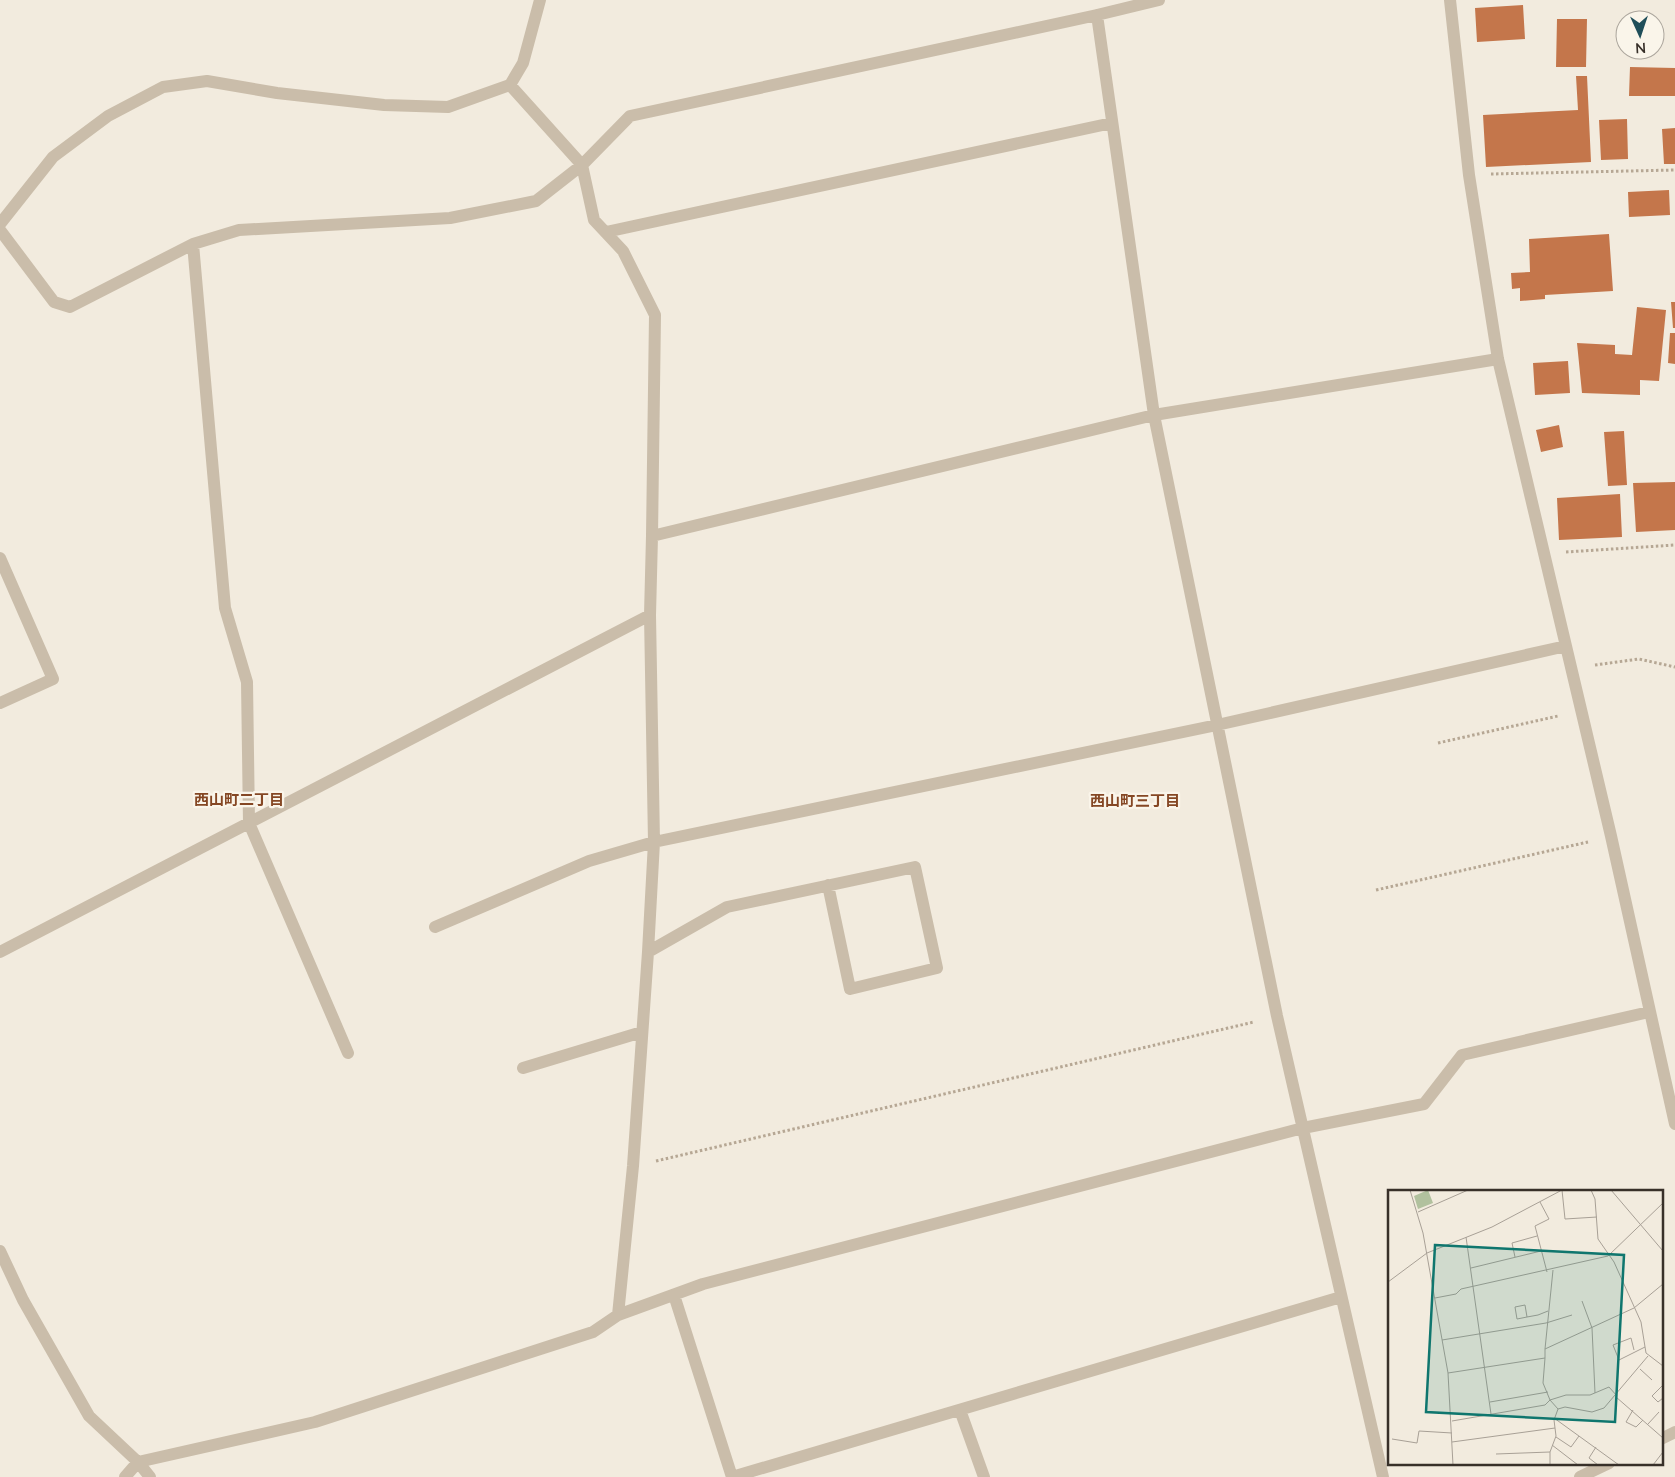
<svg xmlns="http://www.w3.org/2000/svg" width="1675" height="1477" viewBox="0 0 1675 1477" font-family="Lato,'Noto Sans JP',sans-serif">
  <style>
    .building { fill: #c4764b }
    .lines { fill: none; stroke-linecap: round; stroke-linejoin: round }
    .path { stroke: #b6a794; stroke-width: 3; stroke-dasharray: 2.5 2.5; stroke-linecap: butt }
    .minor { stroke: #cabdaa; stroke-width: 12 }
    .labels { text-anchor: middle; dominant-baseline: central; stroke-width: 4.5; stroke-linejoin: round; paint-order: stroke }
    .neighbourhood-label { font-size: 15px; font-weight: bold; fill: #854724; stroke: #faf5ea }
    .inset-road { fill: none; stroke: #a8a096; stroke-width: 1 }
    .view { fill: #0f766e; fill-opacity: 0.15; stroke: #0f766e; stroke-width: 2.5 }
    .inset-edge { fill: none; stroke: #383029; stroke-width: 2.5 }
  </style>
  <rect width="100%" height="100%" fill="#f2ebde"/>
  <!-- building -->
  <path class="building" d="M1523,5L1525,39L1477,42L1475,8Z
    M1557,19H1587L1586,67H1556Z
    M1630,67L1675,68V96H1629Z
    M1576,76H1587L1591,162L1486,167L1483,115L1578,110Z
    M1627,119L1628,159L1601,160L1599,120Z
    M1675,128V164H1664L1662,129Z
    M1669,190L1670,215L1629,217L1628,192Z
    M1609,234L1613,291L1545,295V299L1520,301V288L1512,289L1511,273L1530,272L1529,239Z
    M1671,302H1675V328H1673Z
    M1637,307L1666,310L1659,381L1640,380V395L1582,393L1577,343L1615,345V354L1632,355Z
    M1670,333H1675V364L1668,363Z
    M1568,361L1570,393L1535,395L1533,363Z
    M1559,425L1563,447L1541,452L1536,430Z
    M1624,431L1627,485L1608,486L1604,432Z
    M1675,482V530L1636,532L1633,483Z
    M1620,494L1622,537L1559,540L1557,498Z"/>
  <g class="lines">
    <!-- path -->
    <path class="path" d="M1491,174L1675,170
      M1566,552L1675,545
      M1595,665L1639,659L1675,667
      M1438,743L1558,716
      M1376,890L1588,842
      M656,1161L1254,1022"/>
    <!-- minor -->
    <path class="minor" d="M1450,0L1469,175L1498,359L1611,836L1675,1124
      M1097,15L1154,415L1277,1016L1383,1477
      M510,85L582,165L630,116L1097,15L1159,0
      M0,224L53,157L108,116L163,87L207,81L277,93L384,105L448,107L510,85L523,63L540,0
      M0,230L54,302L70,307L193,244L239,230L450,218L536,201L582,165L594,220L623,251L655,315L652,536
      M606,232L1112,123
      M193,244L225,608L247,682L249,823L348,1053
      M0,558L53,679L0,703
      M435,927L589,861L654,842L1217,725L1566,646
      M0,952L650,615L652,536L1154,415L1498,359
      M648,952L727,907L915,867L937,968L850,989L828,885
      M523,1068L642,1032
      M0,1251L23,1300L89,1416L138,1462L150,1477
      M674,1295L732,1477
      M618,1315L633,1166L648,952L654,842L650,615
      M960,1410L984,1477
      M1661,1439L1675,1432
      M125,1477L138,1462L315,1422L593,1332L618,1315L703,1284L1303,1128L1424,1104L1462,1055L1649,1012
      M732,1477L1341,1297
      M1580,1477L1609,1463"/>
  </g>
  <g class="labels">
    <!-- neighbourhood labels -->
    <g class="neighbourhood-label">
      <text x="239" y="799">西山町二丁目</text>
      <text x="1135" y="800">西山町三丁目</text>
    </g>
  </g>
  <!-- overview -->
  <g transform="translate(1388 1190)">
    <rect width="275" height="275" fill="#f2ebde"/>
    <path d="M40,0L45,13L30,19L26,6Z" fill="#b1c19e"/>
    <path class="inset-road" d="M22,0L35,43L60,183L65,275M174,0L177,29L209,27M203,0L207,9L210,49L226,72L253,132L258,163L275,176M223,0L275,61M152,12L161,29L147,36L159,82M30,22L80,0M78,47L103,224M127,67L124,53L149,46M83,78L153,61M0,92L39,63L104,37L174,0M47,108L68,104L73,99L220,66L275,13M194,111L204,138L207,203M139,127L137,115L127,117L129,129L139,127L150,125L160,121M54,150L158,133L184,125M157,159L165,80M246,160L243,148L225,155L231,170L257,157M157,168L155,193L162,210L178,205H202L221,197L229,206M252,179L264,190M60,183L157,168V159L246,118L275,94M275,195L264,206L270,212L275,208M228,207L275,248M102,212L160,202M170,219L177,217L204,222L216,218L260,166M245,220L238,232L248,237L255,230M166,228L231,275M64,231L157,215L162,210L170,219M260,234L271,222M168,247L183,257L191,246M4,249L29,253L31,241L64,243M64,252L167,238M164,255L190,275M208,257L201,268L210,275M108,264L162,262M162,275V262L168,246L166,230L170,219M265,275L275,262"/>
    <path class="view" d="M47,55L236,65L227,232L38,222Z"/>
    <rect width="275" height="275" class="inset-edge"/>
  </g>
  <!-- north arrow -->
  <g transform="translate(1640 35) rotate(177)"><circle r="24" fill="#faf5ea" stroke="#aca69d"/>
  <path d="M0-4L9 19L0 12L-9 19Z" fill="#1f4e59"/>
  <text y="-8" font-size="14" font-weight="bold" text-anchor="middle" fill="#383029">N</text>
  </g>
</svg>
